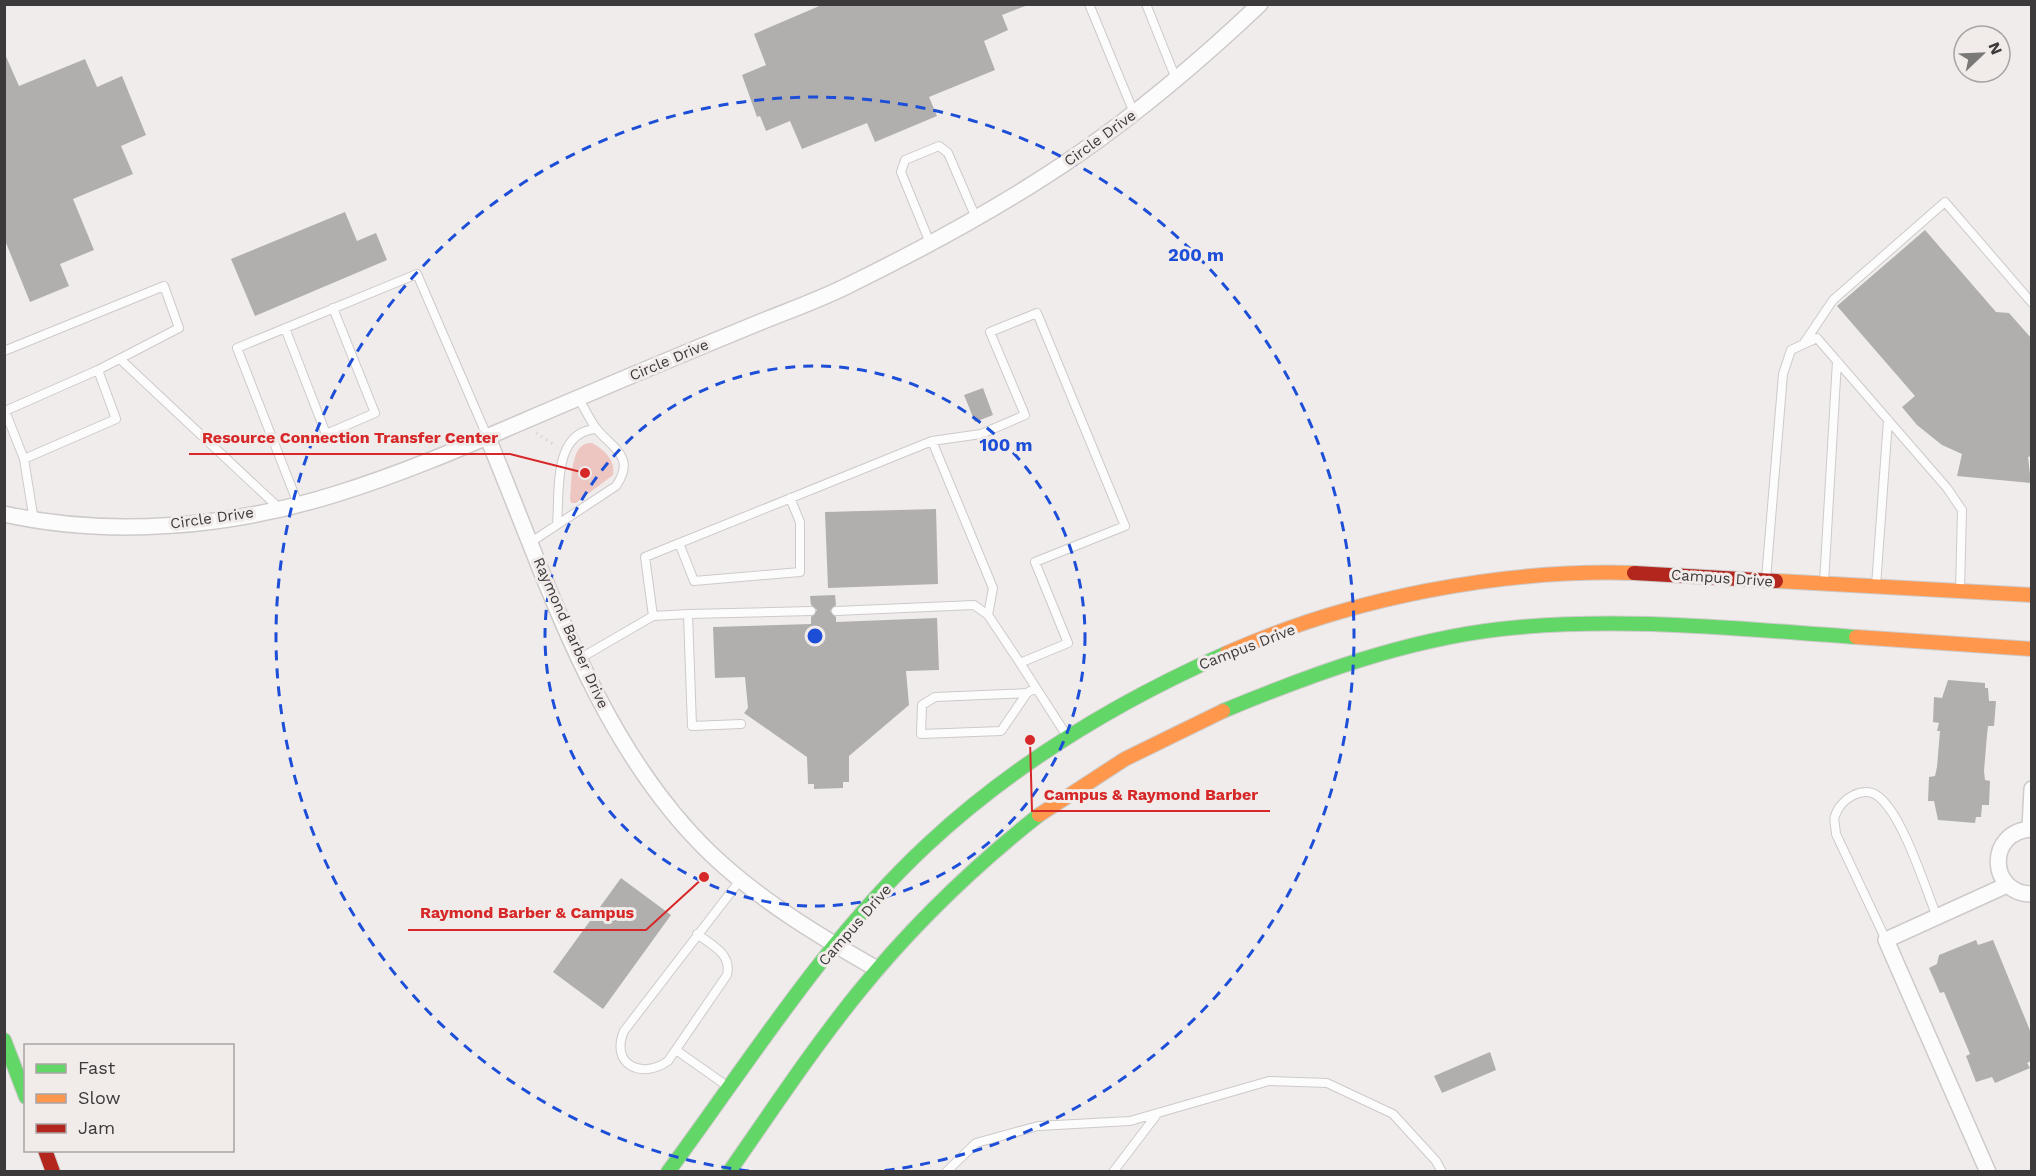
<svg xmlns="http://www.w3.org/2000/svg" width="2036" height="1176" viewBox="0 0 2036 1176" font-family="'Work Sans',sans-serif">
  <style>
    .green { fill: #edc6c2 }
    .building { fill: #b1aeae }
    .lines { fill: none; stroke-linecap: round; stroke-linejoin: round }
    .lane-casing { stroke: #cdcac9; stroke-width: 10 }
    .street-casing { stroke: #cdcac9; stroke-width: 18 }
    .fast-casing { stroke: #cdcac9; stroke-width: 16 }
    .slow-casing { stroke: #cdcac9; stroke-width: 16 }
    .jam-casing { stroke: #cdcac9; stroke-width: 16 }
    .path { stroke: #d7d6d6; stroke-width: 3; stroke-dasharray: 1.5 4.5; stroke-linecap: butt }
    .lane { stroke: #fdfcfc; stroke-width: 8 }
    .street { stroke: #fdfcfc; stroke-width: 15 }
    .fast { stroke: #63d668; stroke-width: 14 }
    .slow { stroke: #ff974d; stroke-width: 14 }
    .jam { stroke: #b3261e; stroke-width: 14 }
    .ring { fill: none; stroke: #1d4ed8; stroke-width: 3; stroke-dasharray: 10 8 }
    .labels { text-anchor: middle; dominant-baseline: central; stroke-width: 6; stroke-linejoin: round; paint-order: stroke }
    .street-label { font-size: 15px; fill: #3c3a3a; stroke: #f1ebea }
    .centre { fill: #1d4ed8; stroke: #f1ebea; stroke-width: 3 }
    .ring-label { font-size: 18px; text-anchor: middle; font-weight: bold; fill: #1d4ed8; stroke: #f1ebea; stroke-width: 6; stroke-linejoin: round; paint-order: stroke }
    .leader { fill: none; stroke: #d62828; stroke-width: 2 }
    .callout-dot { fill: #d62828; stroke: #f1ebea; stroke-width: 2 }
    .callout-label { font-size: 16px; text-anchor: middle; font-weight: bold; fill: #d62828; stroke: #f1ebea; stroke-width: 6; stroke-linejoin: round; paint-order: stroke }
  </style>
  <rect width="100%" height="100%" fill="#f0eceb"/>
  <!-- green -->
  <path class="green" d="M592,443C604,449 616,461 613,475L576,503H571L570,499C572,483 569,441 592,443Z"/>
  <!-- building -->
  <path class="building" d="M824,4H1028V5L1002,15L1008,30L984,41L995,70L929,97L937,116L875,142L867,123L802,149L790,121L766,131L760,116L757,117L742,75L766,65L754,34Z
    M4,52L19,86L85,59L97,87L122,76L146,135L121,146L133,174L73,199L94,250L60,264L69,286L30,302L4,238Z
    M345,212L357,241L376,233L387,260L255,316L231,259Z
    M1925,230L1996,312L2009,313L2031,338V456L2028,457L2031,483L1957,476L1962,454L1942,445L1917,425L1902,407L1915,396L1837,306Z
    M983,388L993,415L975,422L964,395Z
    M936,509L938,584L828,588L825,512Z
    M835,595L836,605L830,611L836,617V622L937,618L939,670L906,671L909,705L849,756V782H843V788L814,789V784H808L807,757L744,713L748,708L745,677L715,678L713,627L811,624V617L817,610L811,605L810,596Z
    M1948,680L1985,683V688H1988L1989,701H1996L1994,726H1988L1987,735L1984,771L1985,780L1990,781L1989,805H1982L1981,817H1976L1975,823L1938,820L1934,801H1928L1929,777L1935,776L1937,767L1940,731H1937L1939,723L1933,722L1934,697L1942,698Z
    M621,878L671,915L603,1009L553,972Z
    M1976,940L1978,945L1993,940L2031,1033V1061L2027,1063L2030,1068L1995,1083L1992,1077L1976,1082L1966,1056L1970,1054L1944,992L1940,993L1929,968L1937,964L1939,955Z
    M1490,1052L1496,1070L1442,1093L1434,1076Z"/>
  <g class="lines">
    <!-- lane casing -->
    <g class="lane-casing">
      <path id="lane" d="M1089,4L1134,113
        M1146,4L1176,79
        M930,243L901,172L905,160L939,146L948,153L976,218
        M285,328L326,434L375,413L333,308
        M1804,343L1833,300L1945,202L2032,303
        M4,351L164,286L179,328L98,370L116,419L24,459L34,521
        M120,359L279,508
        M932,441L993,588L988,615L1020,663
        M24,459L5,411L98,370
        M298,504L237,348L417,274L487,436
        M557,524C560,492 552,431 597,429
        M531,542L616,486C637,456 611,448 595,427C589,418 584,407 578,398
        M679,543L694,581L800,572V522L790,498
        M1766,579L1783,374L1791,350L1817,338L1947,488L1962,510L1960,590
        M1824,583L1837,361
        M1876,586L1888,420
        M836,611L974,605L988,615
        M688,614L811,611
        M653,616L645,557L932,441L981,434L1025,415L990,332L1037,313L1125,526L1035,562L1068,643L1020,663L1067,736
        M579,659L653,616L688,614L692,726L741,724
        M1027,693L1001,731L921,734L922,705L935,697L1027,693L1035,688
        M697,934C712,945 732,954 727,975L668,1061C641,1080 610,1064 624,1031L741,879
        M1886,940L1836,834C1836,829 1833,820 1835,816C1840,799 1864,784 1879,797C1903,816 1925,887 1937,917
        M676,1050L727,1086
        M946,1172L976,1143L1038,1126L1130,1121L1269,1081L1327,1083L1393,1114L1436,1161L1442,1172
        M1113,1172L1158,1113"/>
    </g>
    <!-- street casing -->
    <g class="street-casing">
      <path id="street" d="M487,436C547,579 596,743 710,853C759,900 819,936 877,969
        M4,514C111,538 231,527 336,494C424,467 510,426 595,391C651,367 707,344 763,321C793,309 824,298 853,283C930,245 1006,204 1077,155C1142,110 1203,58 1260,4
        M2030,828L2032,789
        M2032,829C1986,831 1988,894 2032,894
        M1988,1172L1886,940L2007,885"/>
    </g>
    <!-- fast casing -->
    <g class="fast-casing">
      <path id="fast" d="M1223,711C1312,674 1405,640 1501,629C1619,616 1739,629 1856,637
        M4,1040L26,1097
        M668,1172C750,1061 825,940 927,845C1015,763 1116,702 1227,653
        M729,1172C771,1112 811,1051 857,994C911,927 972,868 1039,815"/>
    </g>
    <!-- slow casing -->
    <g class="slow-casing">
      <path id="slow" d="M1776,581L2032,595
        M1856,637L2032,649
        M1227,653C1350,598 1500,569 1634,573
        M1039,815L1125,759L1223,711"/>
    </g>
    <!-- jam casing -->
    <g class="jam-casing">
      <path id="jam" d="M1634,573L1776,581
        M45,1150L53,1172"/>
    </g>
    <!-- path -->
    <path class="path" d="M536,433L556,446
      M576,460L594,487"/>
    <!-- lane -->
    <use href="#lane" class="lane"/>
    <!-- street -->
    <use href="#street" class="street"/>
    <!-- fast -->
    <use href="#fast" class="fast"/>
    <!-- slow -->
    <use href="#slow" class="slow"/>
    <!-- jam -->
    <use href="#jam" class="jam"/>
  </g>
  <!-- distance rings -->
  <g class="ring">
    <circle cx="815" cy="636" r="270"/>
    <path d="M749 1171A539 539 0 1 1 881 1171"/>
  </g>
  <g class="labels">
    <!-- street labels -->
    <g class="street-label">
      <text transform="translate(1100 138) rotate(-36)">Circle Drive</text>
      <text transform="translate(669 360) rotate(-23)">Circle Drive</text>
      <text transform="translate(212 518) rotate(-8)">Circle Drive</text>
      <text transform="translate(1722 578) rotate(4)">Campus Drive</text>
      <text transform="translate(571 633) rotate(66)">Raymond Barber Drive</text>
      <text transform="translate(1247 647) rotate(-21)">Campus Drive</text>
      <text transform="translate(855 925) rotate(-49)">Campus Drive</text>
    </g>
  </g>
  <circle cx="815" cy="636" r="9" class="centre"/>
  <g class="ring-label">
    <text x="1196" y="261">200 m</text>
    <text x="1006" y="451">100 m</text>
  </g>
  <!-- callouts -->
  <path class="leader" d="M585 473L510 454H189M1030 740L1032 811H1270M704 877L646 930H408"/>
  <g class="callout-dot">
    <circle cx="585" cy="473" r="6"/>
    <circle cx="1030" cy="740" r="6"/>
    <circle cx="704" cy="877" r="6"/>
  </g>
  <g class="callout-label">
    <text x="350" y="443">Resource Connection Transfer Center</text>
    <text x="1151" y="800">Campus &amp; Raymond Barber</text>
    <text x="527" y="918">Raymond Barber &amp; Campus</text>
  </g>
  <!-- border -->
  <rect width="2036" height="1176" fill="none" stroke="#3c3a3a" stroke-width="12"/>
  <!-- legend -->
  <rect x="24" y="1044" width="210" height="108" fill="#f1ebea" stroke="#a9a4a4" stroke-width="1.5"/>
  <rect x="36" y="1064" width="30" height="9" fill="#63d668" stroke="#a9a4a4" stroke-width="1.5"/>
  <text x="78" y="1074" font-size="18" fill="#3c3a3a">Fast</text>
  <rect x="36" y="1094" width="30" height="9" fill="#ff974d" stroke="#a9a4a4" stroke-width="1.5"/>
  <text x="78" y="1104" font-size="18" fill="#3c3a3a">Slow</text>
  <rect x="36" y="1124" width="30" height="9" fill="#b3261e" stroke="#a9a4a4" stroke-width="1.5"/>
  <text x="78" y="1134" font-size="18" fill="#3c3a3a">Jam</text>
  <!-- north arrow -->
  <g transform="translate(1982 54) rotate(67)"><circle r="28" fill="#f1ebea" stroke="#a9a4a4" stroke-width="1.5"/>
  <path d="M0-4.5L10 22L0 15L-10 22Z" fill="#7b7878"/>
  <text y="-9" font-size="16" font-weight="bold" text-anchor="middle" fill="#3c3a3a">N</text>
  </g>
</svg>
